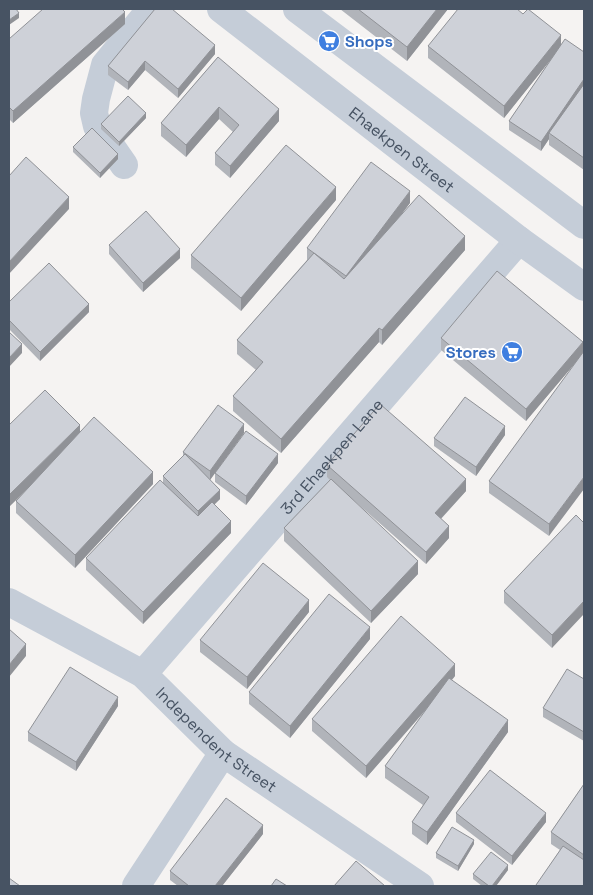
<svg xmlns="http://www.w3.org/2000/svg" width="593" height="895" viewBox="0 0 593 895" font-family="'Space Grotesk',sans-serif">
  <style>
    .lines { fill: none; stroke-linecap: round; stroke-linejoin: round }
    .minor { stroke: #c5cdd8; stroke-width: 28 }
    .tertiary { stroke: #c5cdd8; stroke-width: 28 }
    .wall { fill: #b1b4ba }
    .shaded-wall { fill: #909297 }
    .building { fill: #ced1d8; stroke: #909297 }
    .labels { text-anchor: middle; dominant-baseline: central; stroke-width: 4; stroke-linejoin: round; paint-order: stroke }
    .shop-label { font-size: 16px; font-weight: bold; fill: #366cbe; stroke: #fff; text-anchor: start }
    .street-label { font-size: 16px; fill: #475363; stroke: #fff }
  </style>
  <rect width="100%" height="100%" fill="#f5f3f2"/>
  <g class="lines">
    <!-- minor -->
    <g class="minor">
      <path d="M124,165L97,126L94,113L96,99L105,65L151,9"/>
      <path id="s1" d="M9,602L143,674L223,753L420,886"/>
      <path id="s2" d="M143,674L519,240"/>
      <path d="M136,886L223,753"/>
    </g>
    <!-- tertiary -->
    <g class="tertiary">
      <path id="s3" d="M221,9L519,240L584,287"/>
      <path d="M297,9L584,225"/>
    </g>
  </g>
  <!-- wall -->
  <path class="wall" d="M155,9L215,54L178,98L145,70L128,90L108,75V66Z
    M340,9H448L407,61Z
    M125,24L13,123L9,119V39Z
    M561,45L584,52V170L549,145V139L541,151L509,130V121L554,55L504,118L428,58V46Z
    M218,57L279,121L230,178L215,165V153L233,132L219,119L186,157L161,136V123Z
    M146,118L119,146L101,129V124Z
    M73,147L118,159L100,178L73,152Z
    M336,200L241,311L191,268V255Z
    M410,203L396,221L465,250L382,345L379,342L281,453L233,411V396L256,370L237,354V340L307,260V248Z
    M109,245L180,258L143,292L109,254Z
    M9,302L89,312L40,361L9,329Z
    M441,338L583,342L549,536L489,493V481L580,357L526,421L441,350Z
    M80,433L153,484L75,568L16,513V501L35,481L9,507Z
    M244,433L210,480L220,499L214,505L231,533L143,624L86,570V558L163,483V476L183,456V452Z
    M505,435L476,476L434,446V438Z
    M278,463L246,505L215,482V473Z
    M327,465L466,491L441,519L449,538L426,564L351,498L418,574L371,623L284,541V528L330,480L327,477Z
    M576,515L552,648L504,603V591Z
    M309,612L247,689L200,652V640Z
    M370,639L290,738L249,704V692Z
    M455,676L452,680L508,732L427,845L412,834V822L423,805L385,778V766L425,711L366,778L312,731V719Z
    M584,679V741L543,717V708Z
    M118,706L76,771L28,741V732Z
    M584,784V886H536L560,850L551,844V832Z
    M456,813L546,822L512,865L456,822Z
    M263,834L222,886H178L170,880V871Z
    M474,844L458,871L436,858V853Z
    M508,870L496,886H482L473,879V874Z"/>
  <!-- shaded-wall -->
  <path class="shaded-wall" d="M437,9H448L407,61V47Z
    M125,12V24L13,123V111Z
    M19,13V18L9,25V20Z
    M561,35V47L504,118V106Z
    M215,45V54L178,98V89Z
    M145,61V70L128,90V82Z
    M584,79V88L549,133V139L541,151V142Z
    M219,107V119L186,157V145Z
    M279,109V121L230,178V166Z
    M146,113V118L119,146V142Z
    M118,154V159L100,178V173Z
    M336,187V200L241,311V298Z
    M410,191V203L346,288V276Z
    M69,197V209L9,274V262Z
    M465,236V250L382,345V330Z
    M180,249V258L143,292V283Z
    M89,304V312L40,361V352Z
    M379,328V342L281,453V439Z
    M583,342V354L526,421V409Z
    M22,344V353L9,367V358Z
    M244,424V433L210,480V471Z
    M80,425V437L9,507V495Z
    M505,426V435L476,476V467Z
    M278,454V463L246,505V496Z
    M153,472V484L75,568V555Z
    M584,477V489L549,536V524Z
    M466,479V491L435,525V513Z
    M220,490V499L198,520V511Z
    M231,521V533L143,624V612Z
    M449,526V538L426,564V552Z
    M418,561V574L371,623V611Z
    M309,600V612L247,689V677Z
    M584,601V614L552,648V635Z
    M370,627V639L290,738V726Z
    M26,644V656L9,677V665Z
    M455,664V676L366,778V766Z
    M118,697V706L76,771V762Z
    M508,720V732L427,845V832Z
    M546,813V822L512,865V856Z
    M263,825V834L222,886H215Z
    M474,840V844L458,871V866Z
    M508,865V870L496,886H492Z"/>
  <!-- building -->
  <path class="building" d="M9,9H16L19,13L9,20Z
    M43,9H122L125,12L13,111L9,107V39Z
    M155,9H172L215,45L178,89L145,61L128,82L108,66Z
    M358,9H437L407,47Z
    M458,9H517L523,14L528,9L561,35L504,106L428,46Z
    M565,39L584,52V79L541,142L509,121Z
    M218,57L279,109L230,166L215,153L239,125L219,107L186,145L161,123Z
    M584,84V158L549,133Z
    M128,96L146,113L119,142L101,124Z
    M92,128L118,154L100,173L73,147Z
    M286,145L336,187L241,298L191,255Z
    M26,157L69,197L9,262V176Z
    M371,162L410,191L346,276L307,248Z
    M419,195L465,236L382,330L379,328L281,439L233,396L263,362L237,340L314,253L344,279Z
    M146,211L180,249L143,283L109,245Z
    M49,263L89,304L40,352L9,320V302Z
    M497,271L583,342L526,409L441,338Z
    M9,332L22,344L9,358Z
    M584,351V477L549,524L489,481Z
    M45,390L80,425L9,495V425Z
    M465,397L505,426L476,467L434,438Z
    M380,404L466,479L435,513L449,526L426,552L327,465Z
    M218,405L244,424L210,471L183,452Z
    M94,417L153,472L75,555L16,501Z
    M246,431L278,454L246,496L215,473Z
    M185,454L220,490L198,511L163,476Z
    M331,479L418,561L371,611L284,528Z
    M160,480L198,516L212,502L231,521L143,612L86,558Z
    M576,515L584,523V601L552,635L504,591Z
    M263,563L309,600L247,677L200,640Z
    M329,594L370,627L290,726L249,692Z
    M401,616L455,664L366,766L312,719Z
    M9,629L26,644L9,665Z
    M70,667L118,697L76,762L28,732Z
    M567,669L584,679V732L543,708Z
    M449,678L508,720L427,832L412,822L429,797L385,766Z
    M490,770L546,813L512,856L456,813Z
    M584,784V855L551,832Z
    M226,798L263,825L215,886H189L170,871Z
    M452,827L474,840L458,866L436,853Z
    M563,846L584,860V886H537L536,885Z
    M491,852L508,865L492,886H489L473,874Z
    M356,861L385,886H334Z
    M9,878L20,886H9Z
    M276,879L287,886H271Z"/>
  <!-- icons -->
  <defs>
    <g id="supermarket-disc" transform="scale(1.125)"><circle r="9.5" fill="#3f7fe0" stroke="#fff"/><path d="M-6-5.5h2.5l.6 2H6L4.5 2H-2.5L-4.4-4H-6ZM-1.5 3.2a1.3 1.3 0 1 0 .1 0ZM3 3.2a1.3 1.3 0 1 0 .1 0Z" fill="#fff"/></g>
  </defs>
  <g fill-rule="evenodd">
    <use href="#supermarket-disc" x="329" y="41"/>
    <use href="#supermarket-disc" x="512" y="352"/>
  </g>
  <g class="labels">
    <!-- shop labels -->
    <g class="shop-label">
      <text x="345" y="41">Shops</text>
      <text x="496" y="352" text-anchor="end">Stores</text>
    </g>
    <!-- street labels -->
    <g class="street-label">
      <text stroke="none"><textPath href="#s3" startOffset="229">Ehaekpen Street</textPath></text>
      <text stroke="none"><textPath href="#s2" startOffset="288">3rd Ehaekpen Lane</textPath></text>
      <text stroke="none"><textPath href="#s1" startOffset="251">Independent Street</textPath></text>
    </g>
  </g>
  <!-- border -->
  <rect width="593" height="895" fill="none" stroke="#475363" stroke-width="20"/>
</svg>
